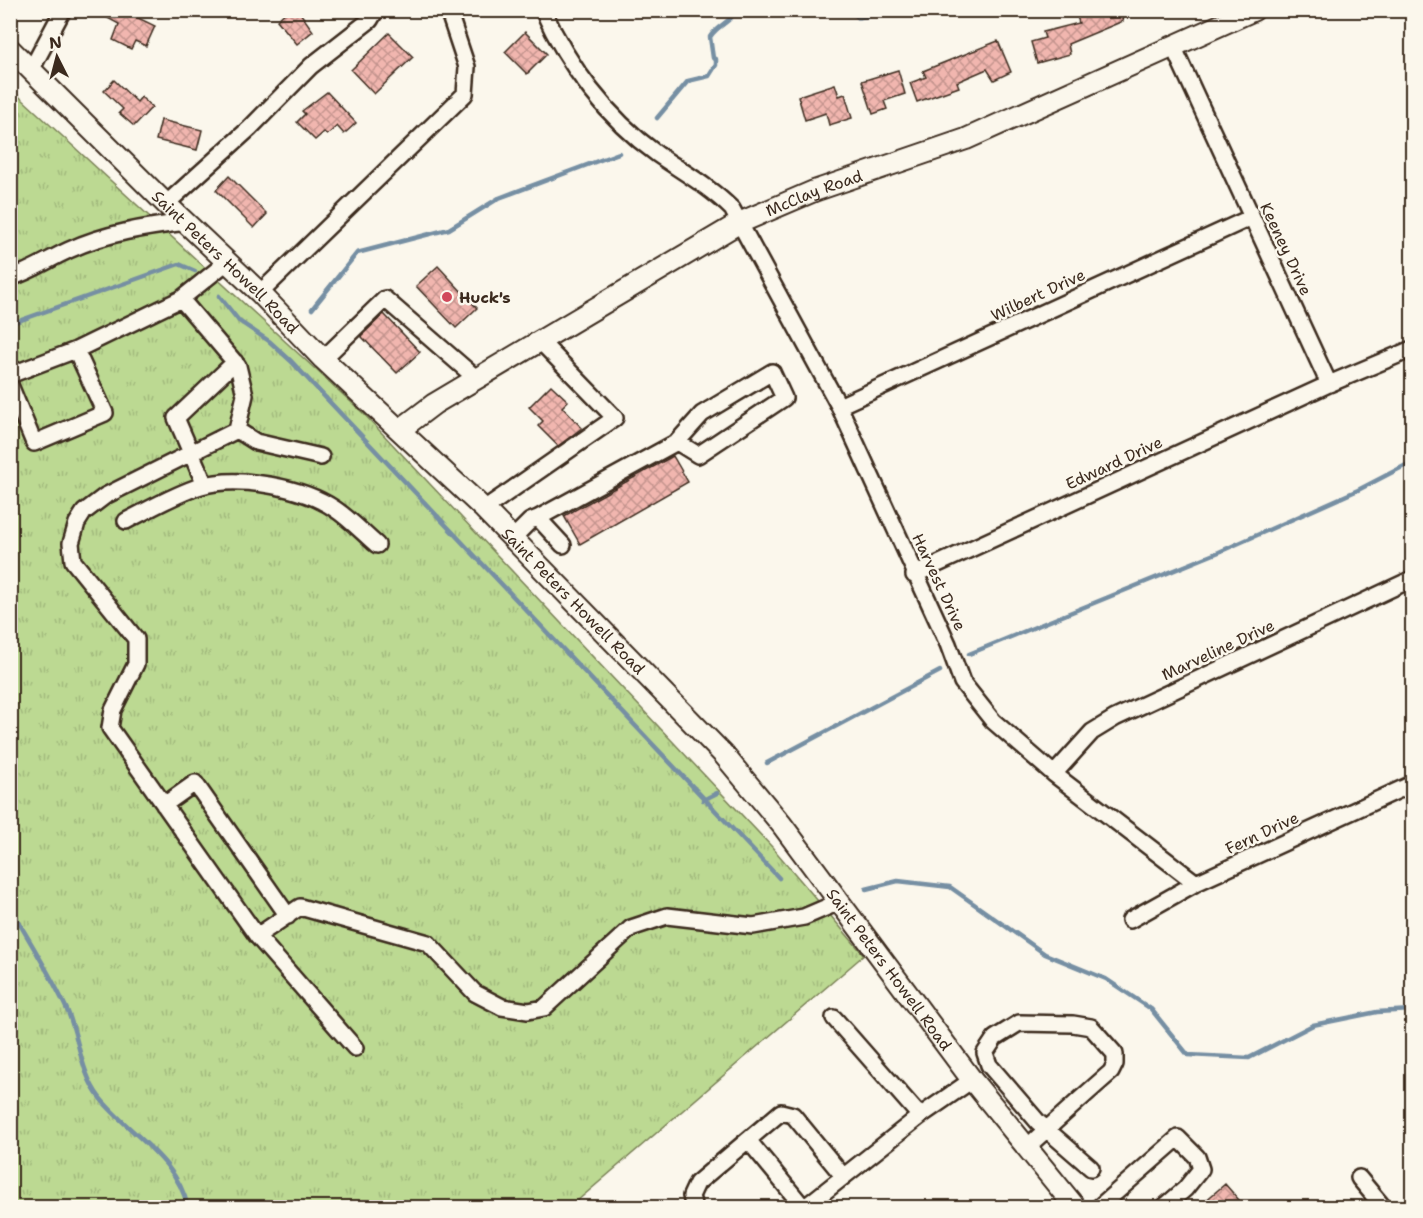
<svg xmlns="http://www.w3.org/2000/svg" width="1423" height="1218" viewBox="0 0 1423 1218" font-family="'Shantell Sans',sans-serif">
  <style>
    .grass { fill: url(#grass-tufts); stroke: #7c8258; stroke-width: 1.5 }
    .water { fill: url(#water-rules); stroke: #768fa3; stroke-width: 1.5 }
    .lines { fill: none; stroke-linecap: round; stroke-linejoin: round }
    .stream { stroke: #768fa3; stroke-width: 4.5 }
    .building { fill: url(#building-cross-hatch); stroke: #3b2a1e; stroke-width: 1.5 }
    .minor-casing { stroke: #3b2a1e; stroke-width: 20 }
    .major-casing { stroke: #3b2a1e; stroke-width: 24 }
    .minor { stroke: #fbf7ec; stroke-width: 15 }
    .major { stroke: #fbf7ec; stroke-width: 20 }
    .poi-dot { fill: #d1495b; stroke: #fbf7ec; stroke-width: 2 }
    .labels { text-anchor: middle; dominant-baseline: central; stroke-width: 5; stroke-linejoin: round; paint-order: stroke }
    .street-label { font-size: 16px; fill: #3b2a1e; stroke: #fbf7ec }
    .poi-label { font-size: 16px; font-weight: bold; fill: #3b2a1e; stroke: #fbf7ec; text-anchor: start }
  </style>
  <defs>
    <pattern id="grass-tufts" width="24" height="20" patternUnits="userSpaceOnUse" patternTransform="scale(1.5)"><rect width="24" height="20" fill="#bcd992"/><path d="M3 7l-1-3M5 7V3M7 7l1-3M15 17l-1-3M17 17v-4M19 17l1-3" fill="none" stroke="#a2ba7d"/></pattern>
    <pattern id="water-rules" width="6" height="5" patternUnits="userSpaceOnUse" patternTransform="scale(1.5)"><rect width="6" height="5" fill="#9dd3fc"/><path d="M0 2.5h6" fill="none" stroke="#88b5d8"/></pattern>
    <pattern id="building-cross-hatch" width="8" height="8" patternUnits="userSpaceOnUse" patternTransform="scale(1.5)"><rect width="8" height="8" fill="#f1b6af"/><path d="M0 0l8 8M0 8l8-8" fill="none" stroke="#c4948e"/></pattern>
  </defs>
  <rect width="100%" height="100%" fill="#fbf7ec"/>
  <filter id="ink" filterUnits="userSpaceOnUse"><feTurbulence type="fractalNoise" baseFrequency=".0167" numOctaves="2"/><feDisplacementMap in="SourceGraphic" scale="12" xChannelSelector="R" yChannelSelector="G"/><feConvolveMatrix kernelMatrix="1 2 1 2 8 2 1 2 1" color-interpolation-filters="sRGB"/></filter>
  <g filter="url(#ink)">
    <!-- grass -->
    <path class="grass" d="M10,88L363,413L772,847L864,955L570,1207H11Z"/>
    <!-- water -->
    <path class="water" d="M848,11H881L870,17L858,19Z"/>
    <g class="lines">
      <!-- stream -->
      <path class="stream" d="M657,118L688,81L709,76L716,65V59L713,58L710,37C718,24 730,24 736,10
        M219,296L239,321L269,341L291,361L779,878
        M312,309L357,253L449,229L499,198L619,153
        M10,324L179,264L195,271
        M969,654L1219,552L1358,490L1412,462
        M767,763L940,671
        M703,800L717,793
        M866,889L898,881L950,887L1045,954L1106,979L1151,1009L1188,1055L1249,1058L1313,1025L1377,1012L1412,1010
        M10,907C29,941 52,976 68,1012C79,1039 81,1074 100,1098C129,1134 178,1159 188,1208"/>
    </g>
    <!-- building -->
    <path class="building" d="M93,10H122L155,26L146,46L135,41L131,49L113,40L119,24Z
      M288,10H298L313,31L297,44L277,20Z
      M1091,10H1119L1123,21L1068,44L1070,54L1037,63L1031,42L1045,38L1043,32L1079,23L1077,16Z
      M525,32L547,54L527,74L505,52Z
      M389,33L413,57L374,94L351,70Z
      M998,41L1011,72L994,80L987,69L957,82L959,87L917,102L910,83L926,77L923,71Z
      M898,70L905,94L884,101L887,109L873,114L862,81Z
      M114,80L137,102L141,97L152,107L134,126L119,113L123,109L104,91Z
      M835,84L839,96L845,94L852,118L829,125L826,113L805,120L798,96Z
      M327,92L356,123L344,134L337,126L327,135L324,132L315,140L297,122L305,114L302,111Z
      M161,120L202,130L197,150L156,140Z
      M229,176L267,214L254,228L216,190Z
      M438,266L477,308L456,328L416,286Z
      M384,314L420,352L397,373L361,336Z
      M551,385L568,401L562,407L582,428L558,446L538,426L543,421L529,407Z
      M673,456L688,482L580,544L564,516Z
      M1225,1184L1246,1208H1197Z"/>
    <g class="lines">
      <!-- minor casing -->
      <g class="minor-casing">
        <path id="minor" d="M543,10C568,66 607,118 657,154C683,172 710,187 732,209L839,406L948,644L962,682L993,721L1054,774L1196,883
          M1173,46L1329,384
          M31,70L63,10
          M166,204L250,128L311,66L370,20L376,10
          M10,278C32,271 49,259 69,250C106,233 146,227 186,222
          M260,293L465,94L467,67L448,10
          M181,299L238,366L245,395L237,430L105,496L84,512L77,523L71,543L73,561L136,639V664L113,710L110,728L257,936L300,907L428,943L475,993L502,1007L528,1011L544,1008L631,928L667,916L753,926L804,917L839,902
          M323,359L385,299L477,379
          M10,375L76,350L181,299L227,262
          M10,385L34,443L105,413L76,350
          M839,406L1252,217
          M237,430L256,442L321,457
          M205,485L176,418L235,362
          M484,509L615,418L540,341
          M538,518L677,442L702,414L772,372L784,398L698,455L677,442
          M126,521C150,509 175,494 201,486C238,475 303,487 335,509C350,519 363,533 377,545
          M512,539L530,521L538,518L563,545
          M914,575L1329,384L1412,349
          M1054,774L1092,732L1115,718L1412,579
          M164,805L195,783L288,916
          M1130,920L1196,883L1412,784
          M257,936L355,1048
          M834,1018L920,1116L972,1080
          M748,1140L804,1208
          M1026,1148C1054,1123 1082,1097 1111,1072L1115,1064V1054L1091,1027L1073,1024L1019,1023L995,1038L985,1053L989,1065L1038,1122L1091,1168
          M1359,1178L1384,1208
          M694,1208L691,1196L697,1183L781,1112L793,1115L843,1176
          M804,1208L920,1116
          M1098,1208L1178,1138L1197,1157L1201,1169L1185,1189L1163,1208"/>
      </g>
      <!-- major casing -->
      <g class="major-casing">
        <g id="major">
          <path id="s1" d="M10,49L166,204L260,293L323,359L484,509L724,755L782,825L972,1080L1076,1208"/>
          <path id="s2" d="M401,429L434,404L739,223L814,191L966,139L1254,10"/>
        </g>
      </g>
      <!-- minor -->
      <use href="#minor" class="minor"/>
      <!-- major -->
      <use href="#major" class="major"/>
    </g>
  </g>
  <!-- markers -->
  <circle class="poi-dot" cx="447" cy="297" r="6"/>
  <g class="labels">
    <!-- street labels -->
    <g class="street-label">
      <text stroke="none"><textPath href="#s2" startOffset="477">McClay Road</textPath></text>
      <text transform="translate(1286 249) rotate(65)">Keeney Drive</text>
      <text stroke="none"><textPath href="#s1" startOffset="303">Saint Peters Howell Road</textPath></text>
      <text transform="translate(1038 295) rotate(-25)">Wilbert Drive</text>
      <text transform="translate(1114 463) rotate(-25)">Edward Drive</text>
      <text transform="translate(939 582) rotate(65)">Harvest Drive</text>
      <text stroke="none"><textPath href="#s1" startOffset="789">Saint Peters Howell Road</textPath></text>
      <text transform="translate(1218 650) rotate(-25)">Marveline Drive</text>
      <text transform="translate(1262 833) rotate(-25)">Fern Drive</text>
      <text stroke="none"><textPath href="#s1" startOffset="1275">Saint Peters Howell Road</textPath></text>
    </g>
    <!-- poi labels -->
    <g class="poi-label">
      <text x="459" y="297">Huck's</text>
    </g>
  </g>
  <!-- margin -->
  <rect width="1423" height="1218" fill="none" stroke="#fbf7ec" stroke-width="36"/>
  <rect x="18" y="18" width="1387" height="1182" fill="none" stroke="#3b2a1e" stroke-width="2" filter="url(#ink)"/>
  <!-- north arrow -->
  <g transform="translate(57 57) rotate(354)" stroke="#fbf7ec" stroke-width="4.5" paint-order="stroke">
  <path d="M0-4.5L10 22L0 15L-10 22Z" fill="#3b2a1e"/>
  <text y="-9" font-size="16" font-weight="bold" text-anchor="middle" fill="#3b2a1e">N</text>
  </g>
</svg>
